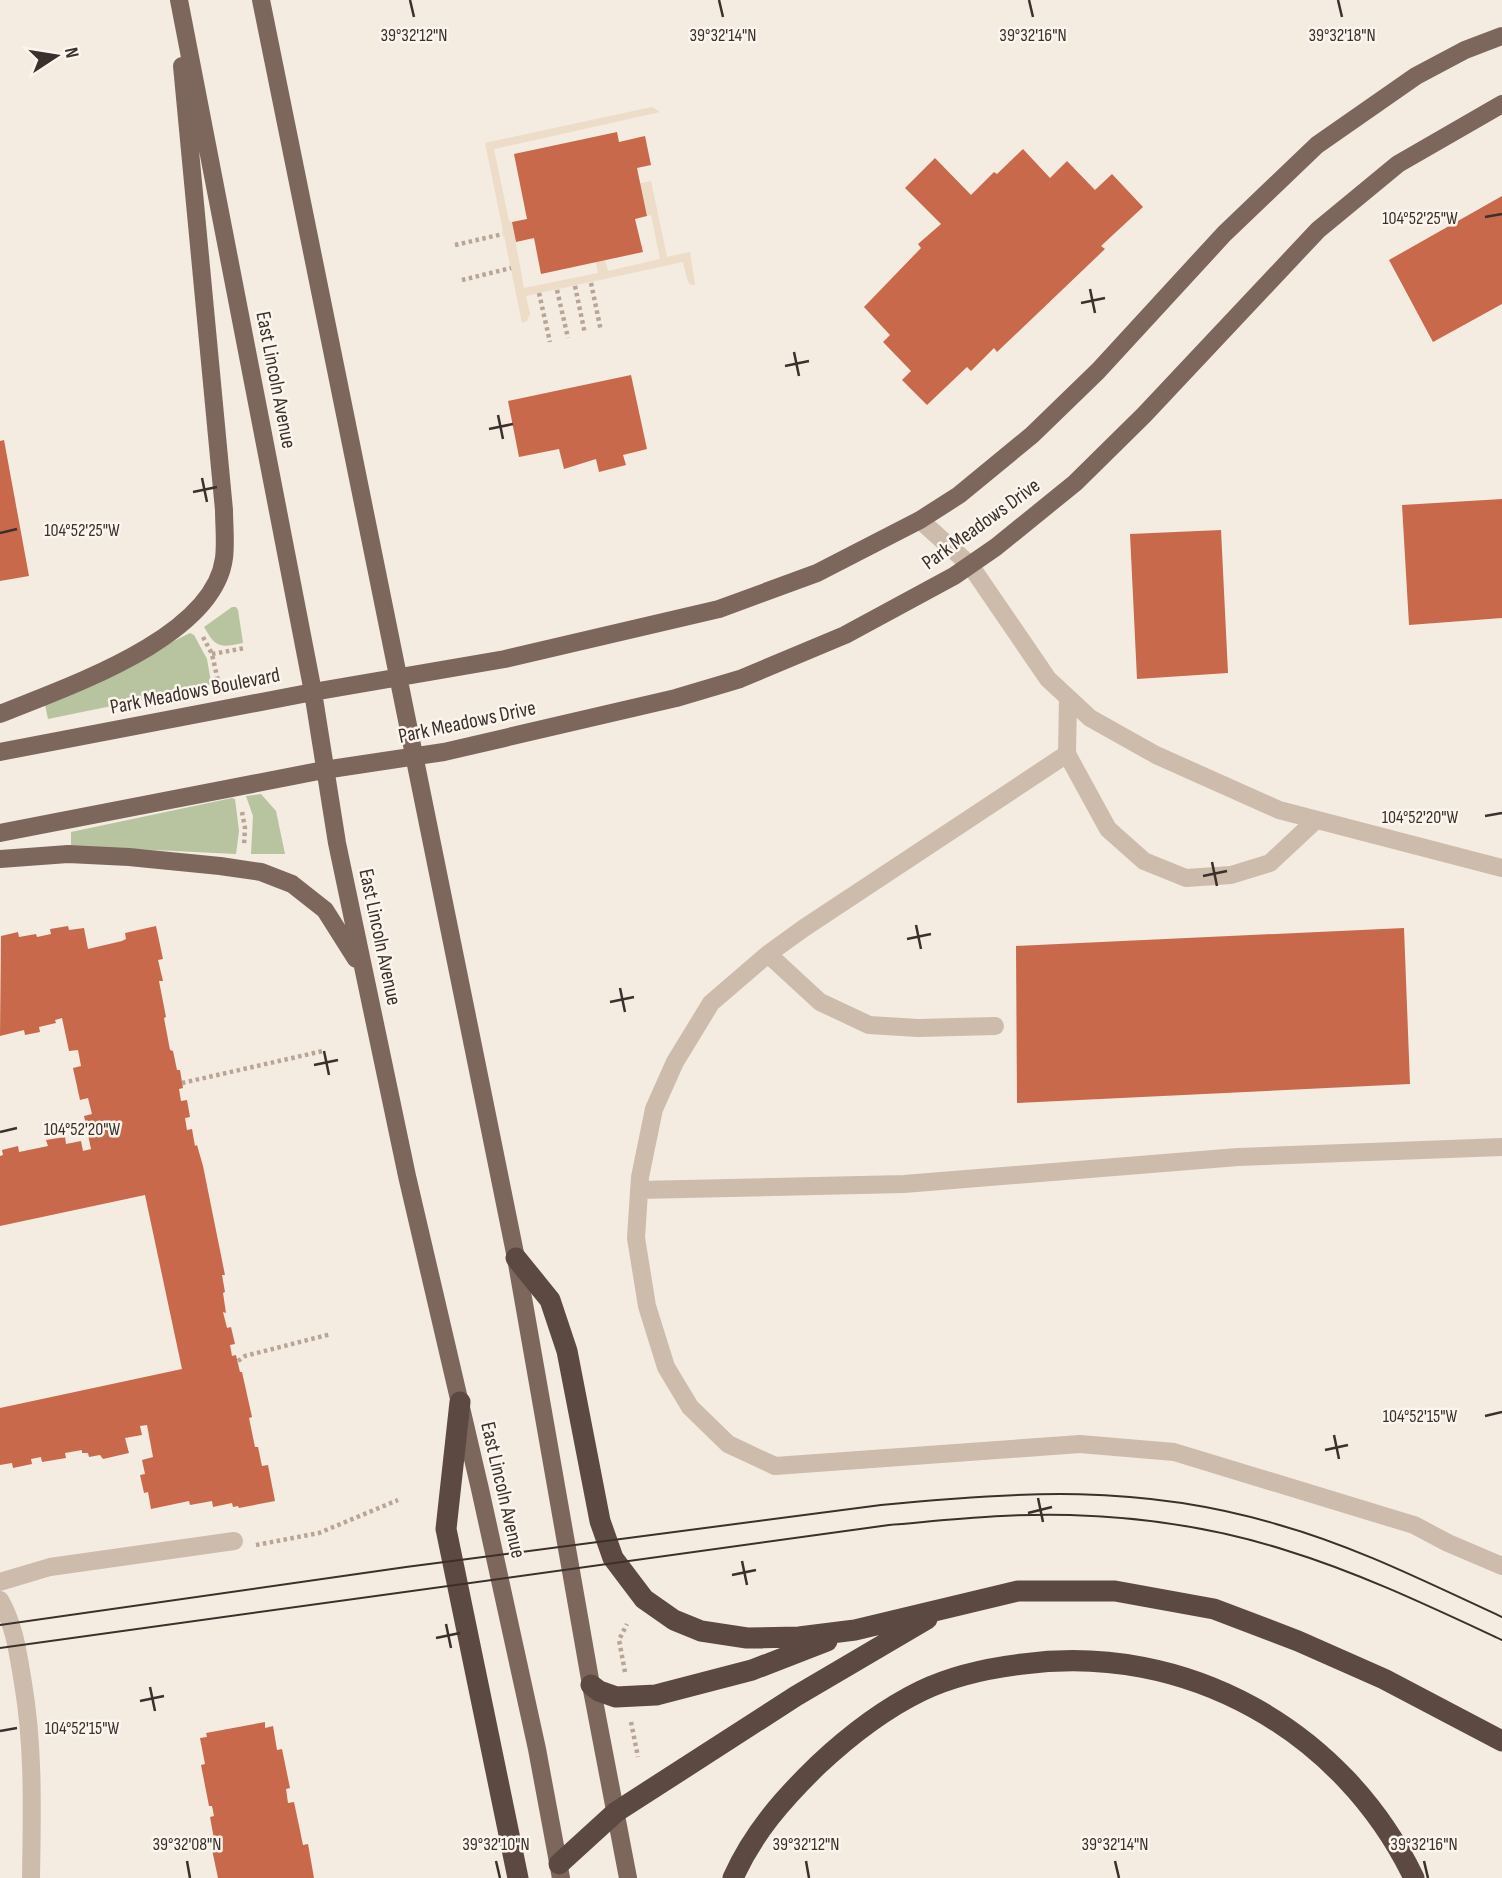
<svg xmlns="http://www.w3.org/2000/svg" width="1502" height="1878" viewBox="0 0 1502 1878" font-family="'Sofia Sans Condensed',sans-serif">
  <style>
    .green { fill: #b8c4a0 }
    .plaza { fill: #ecdcc8 }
    .building { fill: #c8694b }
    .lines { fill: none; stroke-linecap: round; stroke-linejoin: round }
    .path { stroke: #b9a596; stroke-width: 4.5; stroke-dasharray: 3.5 3.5; stroke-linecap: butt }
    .minor { stroke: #cdbbac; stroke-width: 18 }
    .major { stroke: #7d675c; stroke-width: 18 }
    .highway { stroke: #5c4a42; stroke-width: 21 }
    .tram { stroke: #3b302b; stroke-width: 2 }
    .ticks { fill: none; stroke: #3b302b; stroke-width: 2.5 }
    .labels { text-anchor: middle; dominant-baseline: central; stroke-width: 5; stroke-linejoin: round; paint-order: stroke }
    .street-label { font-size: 21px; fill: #3b302b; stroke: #fbf5ee }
    .ticks-label { font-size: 18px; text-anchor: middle; fill: #3b302b; stroke: #fbf5ee; stroke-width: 5; stroke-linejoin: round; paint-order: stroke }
  </style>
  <rect width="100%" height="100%" fill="#f4ebe1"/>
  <!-- green -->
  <path class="green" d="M232,607H236L238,610L243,643C220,648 216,648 204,627Z
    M190,633L194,635L207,659L211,682L209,686L48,719L45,705Z
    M261,794L276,811L285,854H251L253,816L246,796Z
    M232,798L235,799L239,831L236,854L71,846V832Z"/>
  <!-- plaza -->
  <path class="plaza" d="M652,107L660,112L494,149L509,221L512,222L524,288L598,273L596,262L605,260L608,271L660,259L651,215L647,216L640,183L651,181L667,257L690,252L695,285H691L688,282L683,262L526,296L530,314L527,321L522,323L485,143Z"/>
  <!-- building -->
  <path class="building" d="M617,132L619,142L645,136L651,165L637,168L647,216L635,219L643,252L541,274L534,238L516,242L512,222L527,219L514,154Z
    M1023,149L1050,178L1067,161L1095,190L1112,174L1143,207L1101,246L1105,249L997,352L994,348L971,371L967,367L927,405L902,380L911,371L883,342L890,335L864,307L921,248L918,244L941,224L905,188L935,158L971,195L994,172L997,174Z
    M1502,196V304L1433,342L1389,260Z
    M631,375L647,449L623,455L626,465L599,472L596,459L564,469L559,449L519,457L508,401Z
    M4,440L29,576L0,581V441Z
    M1502,499V618L1409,625L1402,505Z
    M1221,530L1228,673L1137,679L1130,534Z
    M68,926L69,930L84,928L88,949L122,941L126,939L125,933L156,926L163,959L158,960L163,981H159L166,1017L164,1018L170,1050L173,1051L177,1070H180L183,1088L179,1089L181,1101L187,1100L190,1117L185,1118L187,1130L192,1129L195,1146L197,1145L203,1166L225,1275H222L225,1292L223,1293L226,1313L223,1312L227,1328L231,1327L235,1344L230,1345L232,1356L236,1355L240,1372H242L252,1417L249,1418L255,1447H258L262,1466L268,1465L275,1501L239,1508L238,1506L233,1507L232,1503L213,1507L212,1501L190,1505L189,1501L151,1509L148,1492L144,1493L140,1475L145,1474L142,1460L153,1457L147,1425L140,1426L142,1435L125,1438L129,1453L103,1459L100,1455L89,1457L88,1453H82V1450L65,1453L66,1458L42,1462L41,1457L31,1459L32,1464L13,1468L12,1463L0,1465V1408L182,1369L145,1195L0,1226V1156L3,1155L2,1150L18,1146L19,1152L48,1146L46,1140L65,1137L66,1144L81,1141L83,1151L91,1149L84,1116L92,1114L88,1098L80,1100L73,1068L81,1066L78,1050L69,1051L62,1018L55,1020L56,1023L39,1027L40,1032L25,1035L24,1030L0,1036L1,936L18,932L19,937L36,934L37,937L51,934L50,929Z
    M1404,928L1410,1084L1017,1103L1016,946Z
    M265,1722V1728L273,1726L277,1750L282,1749L290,1788L286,1789L288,1803L294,1802L303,1845L308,1844L314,1878H218L210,1840L214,1839L210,1817L214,1816L212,1806H209L201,1765L205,1764L200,1738L207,1737L206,1733Z"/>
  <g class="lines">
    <!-- path -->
    <path class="path" d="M455,245L503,234
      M462,280L511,268
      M591,283L601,331
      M575,286L585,334
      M557,290L568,338
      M539,293L550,342
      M203,637L212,654L218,681
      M212,654L245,648
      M242,812L245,828L244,845
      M182,1083L323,1051
      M238,1361L245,1356L331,1334
      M256,1545L319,1533L398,1500
      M625,1672L619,1640L627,1624
      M631,1722L638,1757"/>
    <!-- minor -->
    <path class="minor" d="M920,520L970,565L1048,679L1090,718L1156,755L1279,810L1502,868
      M1068,698L1067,754L1108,829L1144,861L1186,878L1231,875L1270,863L1316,820
      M1067,754L804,928L768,954L711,1003L675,1062L654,1109L640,1177L636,1238L647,1306L666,1367L690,1407L728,1444L775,1466L1080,1444L1174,1452L1414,1525L1448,1543L1502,1566
      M768,954L820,1002L869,1025L918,1028L995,1026
      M639,1190L904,1184L1238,1157L1502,1147
      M0,1582L50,1567L234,1541
      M0,1600C15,1626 18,1654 23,1683C34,1748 32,1812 31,1878"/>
    <!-- major -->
    <path class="major" d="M179,0L313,692L337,843L407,1176L480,1489L537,1749L561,1878
      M261,0L516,1258L591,1685L628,1878
      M0,714C66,687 214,638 224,558C226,542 224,525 224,510L182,66
      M0,752L313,692L505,659L719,609L817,573L920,520L959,495L1032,435L1098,371L1224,234L1317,145L1416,76L1465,50L1502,36
      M0,833L324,770L444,752L676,698L740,679L845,635L954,576L996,547L1075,483L1144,415L1318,230L1398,164L1502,104
      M0,859L68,854L129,857L220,866L261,872L292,884L325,910L356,959"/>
    <!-- highway -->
    <path class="highway" d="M516,1258L550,1300L567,1351L600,1521L613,1558L644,1599L674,1620L701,1631L747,1638L799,1637L855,1630L1018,1591H1115L1214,1609L1298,1641L1384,1679L1502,1741
      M460,1402L446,1529L518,1878
      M591,1685L599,1691L616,1697L656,1695L752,1670L827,1641
      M559,1864L616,1812L796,1696L927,1619
      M733,1878C753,1833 783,1799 818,1765C850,1735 882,1710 921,1691C952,1676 989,1668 1023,1664C1186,1642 1343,1730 1414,1878"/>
    <!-- tram -->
    <path class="tram" d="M0,1625L406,1567L881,1505C1019,1491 1141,1484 1276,1524C1355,1546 1428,1583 1502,1617
      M0,1648L889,1525C949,1520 1010,1513 1070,1515C1143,1517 1216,1528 1285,1550C1360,1573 1431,1607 1502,1640"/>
  </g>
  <!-- ticks -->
  <path class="ticks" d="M410,0L414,17M719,0L723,17M1029,0L1033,17M1338,0L1342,17M1485,217L1502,214M1090,289L1095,313M1081,303L1105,298M794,352L799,376M785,366L809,361M498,415L503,439M489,429L513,424M202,478L207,502M193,492L217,487M0,533L17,529M1485,816L1502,813M1212,862L1217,886M1203,876L1227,871M916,925L921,949M907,939L931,934M620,988L625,1012M610,1002L634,997M324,1051L329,1075M314,1065L338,1060M0,1132L17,1128M1485,1416L1502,1412M1334,1435L1339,1459M1325,1450L1348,1445M1038,1498L1043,1522M1028,1513L1052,1507M742,1561L747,1585M732,1575L756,1570M446,1624L451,1648M436,1638L460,1633M150,1687L155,1711M140,1701L164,1696M0,1731L17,1728M187,1861L190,1878M496,1861L500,1878M806,1861L809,1878M1115,1861L1119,1878M1424,1861L1428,1878"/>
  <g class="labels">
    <!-- street labels -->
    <g class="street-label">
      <text transform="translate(276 380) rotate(79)">East Lincoln Avenue</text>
      <text transform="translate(981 524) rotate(-36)">Park Meadows Drive</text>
      <text transform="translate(195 691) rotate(-11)">Park Meadows Boulevard</text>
      <text transform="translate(467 722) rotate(-12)">Park Meadows Drive</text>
      <text transform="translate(380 937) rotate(78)">East Lincoln Avenue</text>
      <text transform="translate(503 1490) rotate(77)">East Lincoln Avenue</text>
    </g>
  </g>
  <g class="ticks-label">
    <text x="414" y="41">39°32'12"N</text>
    <text x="723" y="41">39°32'14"N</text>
    <text x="1033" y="41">39°32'16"N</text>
    <text x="1342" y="41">39°32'18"N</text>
    <text x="1420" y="224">104°52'25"W</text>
    <text x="82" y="536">104°52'25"W</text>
    <text x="1420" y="823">104°52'20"W</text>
    <text x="82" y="1135">104°52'20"W</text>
    <text x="1420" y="1422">104°52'15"W</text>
    <text x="82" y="1734">104°52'15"W</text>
    <text x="187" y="1850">39°32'08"N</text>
    <text x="496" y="1850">39°32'10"N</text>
    <text x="806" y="1850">39°32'12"N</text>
    <text x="1115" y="1850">39°32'14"N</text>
    <text x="1424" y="1850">39°32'16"N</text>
  </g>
  <!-- north arrow -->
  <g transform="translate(56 56) rotate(78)" stroke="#fbf5ee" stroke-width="5" paint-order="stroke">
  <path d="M0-5L12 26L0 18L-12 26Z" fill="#3b302b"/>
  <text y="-10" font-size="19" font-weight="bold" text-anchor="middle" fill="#3b302b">N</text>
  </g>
</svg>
